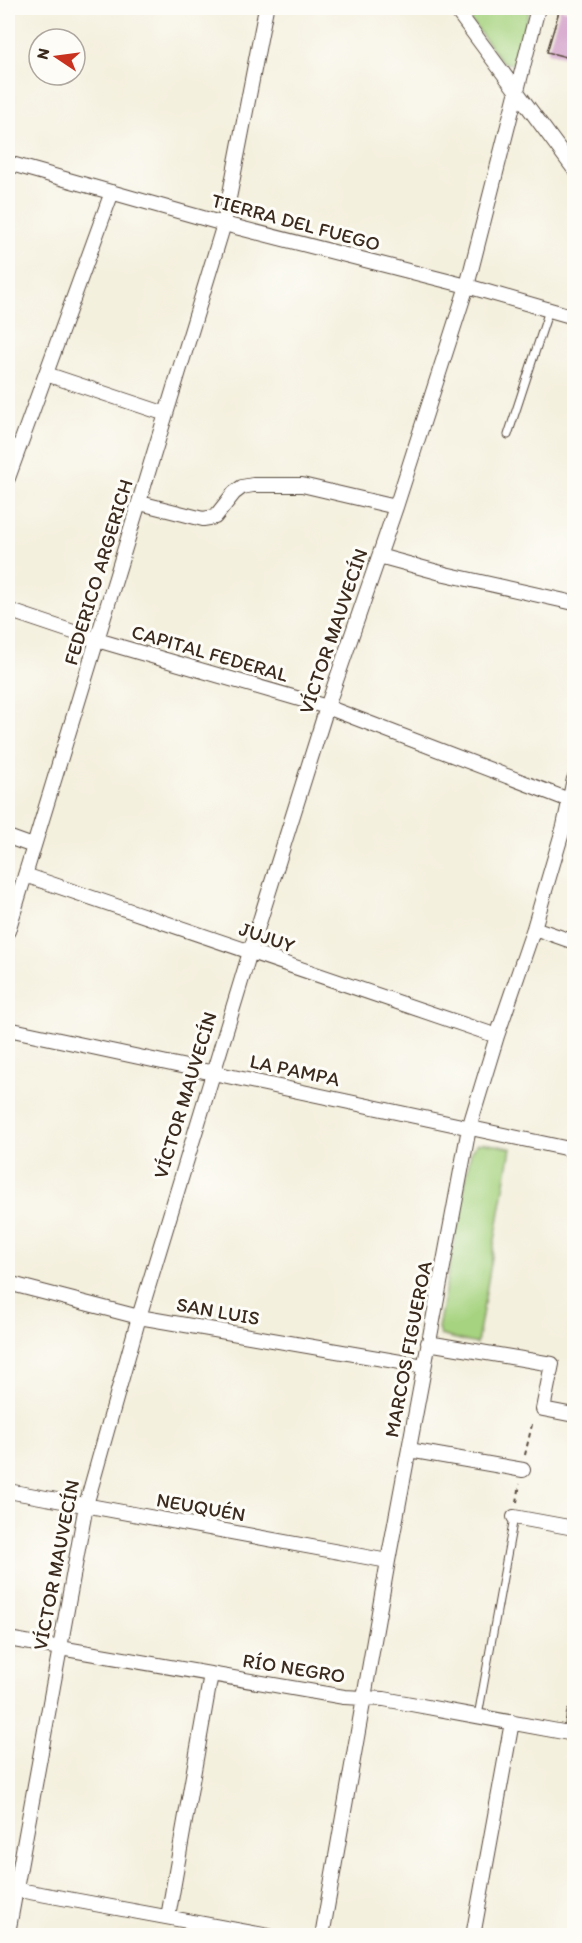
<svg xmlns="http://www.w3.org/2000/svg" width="582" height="1943" viewBox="0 0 582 1943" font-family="Itim,sans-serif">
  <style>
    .green { fill: #a6d37f; stroke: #707e4e; stroke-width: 1.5 }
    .building { fill: #d4a3cb }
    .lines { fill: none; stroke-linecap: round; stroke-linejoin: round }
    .service-casing { stroke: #57483b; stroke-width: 9 }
    .minor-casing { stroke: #57483b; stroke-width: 16 }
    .path { stroke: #57483b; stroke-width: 2; stroke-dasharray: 4.5 4.5; stroke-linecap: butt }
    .service { stroke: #fff; stroke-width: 7 }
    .minor { stroke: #fff; stroke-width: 14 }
    .labels { text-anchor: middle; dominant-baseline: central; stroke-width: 6; stroke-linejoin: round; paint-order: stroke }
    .street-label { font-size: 20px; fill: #3b2a1e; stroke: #fdfcf7 }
  </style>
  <rect width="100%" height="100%" fill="#fdfcf7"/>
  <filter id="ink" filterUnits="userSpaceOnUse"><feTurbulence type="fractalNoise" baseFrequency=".0167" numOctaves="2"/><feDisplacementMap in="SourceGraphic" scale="12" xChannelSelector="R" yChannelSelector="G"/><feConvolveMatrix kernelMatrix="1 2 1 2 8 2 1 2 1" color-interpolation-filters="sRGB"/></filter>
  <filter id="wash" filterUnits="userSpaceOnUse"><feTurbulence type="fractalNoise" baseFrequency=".008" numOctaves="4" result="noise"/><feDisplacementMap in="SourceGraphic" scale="24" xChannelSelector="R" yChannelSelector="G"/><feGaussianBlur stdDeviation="1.35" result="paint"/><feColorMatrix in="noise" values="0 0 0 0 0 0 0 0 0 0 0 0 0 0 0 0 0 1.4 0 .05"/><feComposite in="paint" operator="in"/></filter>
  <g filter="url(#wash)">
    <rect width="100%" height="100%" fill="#f4f0de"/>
    <!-- green -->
    <path class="green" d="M462,8H530L517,60L511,64L502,62Z
      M484,1143L511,1148L477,1344L440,1335L438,1328L471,1152L477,1144Z"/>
    <g id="blocks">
      <!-- building -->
      <path class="building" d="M560,8L574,12V59L547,52Z"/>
    </g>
  </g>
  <g filter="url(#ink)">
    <use href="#blocks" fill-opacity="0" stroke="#57483b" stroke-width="1.5"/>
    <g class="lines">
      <!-- service casing -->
      <g class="service-casing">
        <path id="service" d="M508,435L549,310
          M478,1716L514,1517"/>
      </g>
      <!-- minor casing -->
      <g class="minor-casing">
        <path id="minor" d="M455,8L574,169
          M8,163L224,224L467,286L574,317
          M46,374L166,414
          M8,478L112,192
          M140,503L203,519L215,517L234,493L242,487L253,485H302L396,507
          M379,556L445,574L574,603
          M8,610L97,640L327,707L569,800
          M8,837L33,846
          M25,875L497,1036
          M534,928L574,942
          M8,931L224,224L266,8
          M8,1029L574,1150
          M8,1283L139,1317L424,1366
          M428,1343L552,1364L543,1409L574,1415
          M409,1450L523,1470
          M8,1491L388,1561
          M514,1517L574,1528
          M8,1639L344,1697L384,1699L574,1734
          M571,1733L574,1714
          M8,1888L269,1936
          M168,1917L211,1674
          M8,1933L86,1505L139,1317L250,952L327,707L396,507L467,286L538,8
          M322,1936L388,1561L469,1128L497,1036L534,928L564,826L574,779
          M473,1936L512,1722"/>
      </g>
      <!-- path -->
      <path class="path" d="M525,1455L533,1420
        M517,1502L520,1484"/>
      <!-- service -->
      <use href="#service" class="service"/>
      <!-- minor -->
      <use href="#minor" class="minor"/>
    </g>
  </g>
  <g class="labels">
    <!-- street labels -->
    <g class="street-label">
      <text transform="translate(296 222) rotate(15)">TIERRA DEL FUEGO</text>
      <text transform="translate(98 572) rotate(-73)">FEDERICO ARGERICH</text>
      <text transform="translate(333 631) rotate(-71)">VÍCTOR MAUVECÍN</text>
      <text transform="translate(210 653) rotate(16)">CAPITAL FEDERAL</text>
      <text transform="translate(267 937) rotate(19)">JUJUY</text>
      <text transform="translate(295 1070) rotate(12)">LA PAMPA</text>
      <text transform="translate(185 1095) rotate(-73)">VÍCTOR MAUVECÍN</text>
      <text transform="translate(218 1311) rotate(10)">SAN LUIS</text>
      <text transform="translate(408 1349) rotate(-79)">MARCOS FIGUEROA</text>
      <text transform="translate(201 1507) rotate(10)">NEUQUÉN</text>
      <text transform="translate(56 1565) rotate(-79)">VÍCTOR MAUVECÍN</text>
      <text transform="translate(294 1668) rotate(9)">RÍO NEGRO</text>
    </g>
  </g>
  <!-- margin -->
  <rect width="582" height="1943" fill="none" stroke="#fdfcf7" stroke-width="30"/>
  <!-- north arrow -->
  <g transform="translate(57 57) rotate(283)"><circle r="28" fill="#fdfcf7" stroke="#afa8a0" stroke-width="1.5"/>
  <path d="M0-4.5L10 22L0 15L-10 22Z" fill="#c8321e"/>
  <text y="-9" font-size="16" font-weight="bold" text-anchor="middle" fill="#3b2a1e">N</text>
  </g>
</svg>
